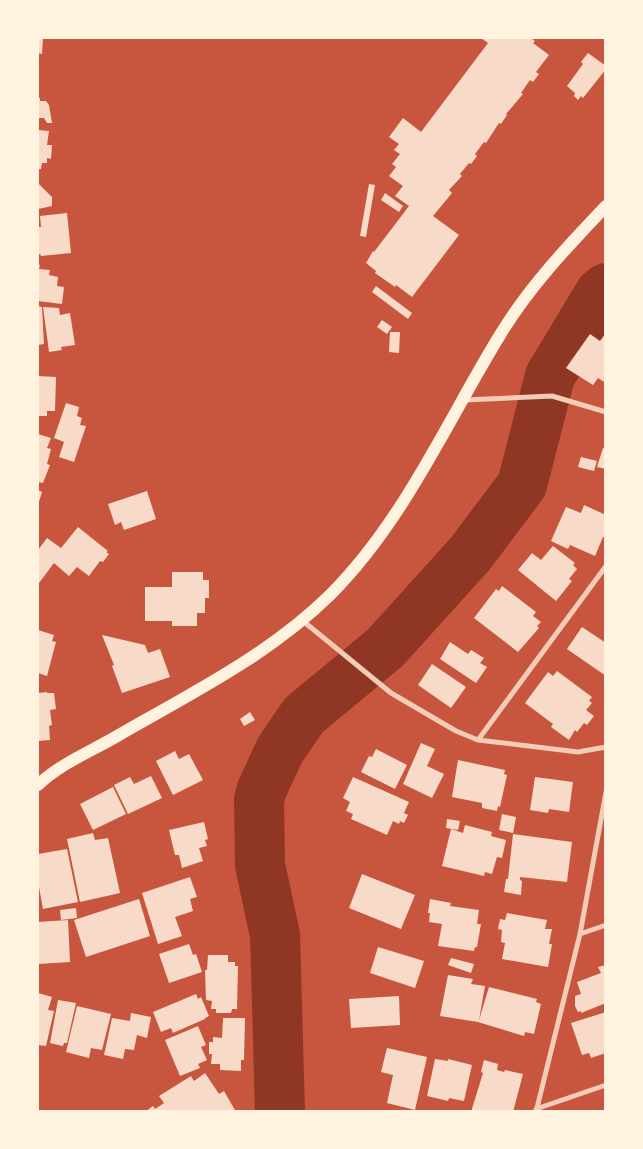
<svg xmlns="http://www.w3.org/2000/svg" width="643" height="1149" viewBox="0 0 643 1149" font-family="Raleway,sans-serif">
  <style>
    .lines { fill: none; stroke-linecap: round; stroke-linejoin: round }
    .river { stroke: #8f3625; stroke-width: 50 }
    .building { fill: #f7dbc8 }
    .minor { stroke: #f1ccb7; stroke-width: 5 }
    .primary { stroke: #fff3e0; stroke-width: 12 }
  </style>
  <rect width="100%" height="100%" fill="#c8553d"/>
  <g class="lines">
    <!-- river -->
    <path class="river" d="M280,1112L275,935L260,865L259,800L262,789L280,750L304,715L385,648L470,554L522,485L550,376L600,293L606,288"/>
  </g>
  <!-- building -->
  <path class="building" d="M38,38H43L42,54L38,53Z
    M481,38H531L535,41L533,43L549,55L536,72L539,74L533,82L530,80L521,93L523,94L506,114L507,115L501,124L499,123L486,143L484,142L475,154L477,156L471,164L469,163L460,174L462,176L449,190L452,193L433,216L459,235L412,297L396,285L395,287L375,273L376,271L366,263L373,251L374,252L409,206L395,196L403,186L389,176L396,167L392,164L400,154L394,150L399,144L389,137L403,118L421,132L488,43Z
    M588,53L606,66V69L583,98L581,96L578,100L574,96L575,93L567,86L583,64L581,62Z
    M38,98H40V101H46L49,105L52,123H47L44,118H38Z
    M38,130L49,131L47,145H52L51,159L47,158V163H42L41,169H38Z
    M38,183L52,197V206L38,209Z
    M369,184L375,185L366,237L360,236Z
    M385,193L403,206L399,212L381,200Z
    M67,213L71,253L41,256L40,254L38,255V227H41L40,216Z
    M38,264L40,265L39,269L50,270L49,275L58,277L57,286L64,287L62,304L38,301Z
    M376,286L412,313L408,319L372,292Z
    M38,306L42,307L44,344L38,345Z
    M43,307L59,308L60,315L70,313L75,345L61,347L62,350L49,352Z
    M382,320L392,327L387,334L377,327Z
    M390,332H400L399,353L389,352Z
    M606,333V383L598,378L593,385L566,368L590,334L600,341Z
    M38,376L56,377L55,411H47V416H38Z
    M66,403L79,407L77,416L82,418L80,425L86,426L74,462L59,457L64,442L54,438Z
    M38,434L51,438L47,448L51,449L47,464L50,465L43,483L38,482Z
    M603,448L606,449V469L597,467Z
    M581,457L597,461L594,471L578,467Z
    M38,490L42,492L38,505Z
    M147,491L156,519L124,530L121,522L115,525L108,504Z
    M584,505L606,515V537H603L595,556L570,545L568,549L551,541L566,507L581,513Z
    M78,527L108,551L106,552L109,554L103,562L100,561L89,576L77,567L69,576L54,563L39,583L38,550L47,538L61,548Z
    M553,546L575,563L573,565L577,569L569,579L572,581L556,601L518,570L532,553L541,560Z
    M172,572H203V580H209V598H205V613H197V626H172V621H145V587H172Z
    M502,586L536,612L533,616L541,622L537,626L539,628L518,652L474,618L496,589L499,591Z
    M582,627L606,643V676L567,649Z
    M38,630L54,635L52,641L56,642L47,676L38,673Z
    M102,635L145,645L148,653L160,649L170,677L122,693L112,666L114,665Z
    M450,642L468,654L471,650L484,658L480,663L487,667L476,683L440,659Z
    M432,664L466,687L451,708L418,685Z
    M557,671L592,697L589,701L592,703L586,710L594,716L587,725L584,723L577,732L575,730L569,740L551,727L553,724L525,703L548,672L553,676Z
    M47,692V693H54L56,709L50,710L52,725L49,726L50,740L38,741V693Z
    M250,712L255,720L244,726L240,719Z
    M421,743L435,749L427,766L444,774L432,798L403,784Z
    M376,749L407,765L395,789L361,772L369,756L372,757Z
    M175,751L179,759L189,754L203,780L173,795L156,761Z
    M458,760L505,770L504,774L507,775L500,807L498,806L497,811L482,808V803L452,797Z
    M151,776L162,798L128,814L114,785L130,777L134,784Z
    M353,777L409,802L404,813L408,815L404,823L400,821L399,824L393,821L387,835L351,819L353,814L346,811L350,802L343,798Z
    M535,777L573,782L569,812L549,809L548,813L530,810Z
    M113,787L126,814L93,830L80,804Z
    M502,814L516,817L513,833L499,830Z
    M447,819L460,821L458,830L446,828Z
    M204,822L208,839L205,840L207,846L199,848L203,861L182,868L179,855H175L169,830Z
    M465,825L492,832L491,836L506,840L502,858L497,857L492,874L485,872L484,876L442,866L451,829L463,833Z
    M93,833L95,840L108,838L120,893L80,902L67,839Z
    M513,834L572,842L567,882L520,877V880L522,881L521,895L504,892L506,879H508Z
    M67,849L78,902L43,909L38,882V854Z
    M362,874L415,895L401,929L349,908Z
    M190,877L197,897L190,899L193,911L175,917L182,936L158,944L142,893Z
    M139,899L150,936L86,957L74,920Z
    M430,899L451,903L450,906L479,910L477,924H481L477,947H475L474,951L438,946L442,924L429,922L430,913H428Z
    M76,908L77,918L61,920L60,910Z
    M507,913L547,920L545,929H552L549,944H552L548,967L502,959L505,943L501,942L502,930L498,929L500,919L505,920Z
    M68,920L70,962L38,964V922Z
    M189,944L193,955L196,954L202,972L169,983L159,954Z
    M378,947L424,961L415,988L370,973Z
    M208,955H228V962H235V966H238L237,1009H232L231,1013H216V1009H211L212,1001L206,1000L205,970H207Z
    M451,958L474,964L471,973L448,965Z
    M606,965V1003L581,1013V1011L578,1012L575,1006V996L581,994L577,982L601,973L598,967Z
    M448,975L473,979L471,984L485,986L479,1020L489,987L537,999L536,1002L541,1004L534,1034L525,1032L524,1036L478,1022L440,1016Z
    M38,993L52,997L48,1010L54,1011L46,1046L38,1045Z
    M196,994L198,999L201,997L209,1016L205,1018V1019L173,1033L171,1028L161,1032L153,1012Z
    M399,996L400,1025L351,1028L349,999Z
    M58,1000L76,1003L67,1043H64L63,1046L50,1043Z
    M77,1006L111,1014L102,1050L91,1048L89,1058L66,1052Z
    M606,1012V1053L591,1058L589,1053L582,1055L571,1023Z
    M131,1013L151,1017L147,1038L137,1035L134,1050L125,1049L123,1059L104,1055L112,1018L130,1021Z
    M223,1018H245L244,1060H241V1071L220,1070V1064H211L212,1054H209V1042H213V1037L222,1038Z
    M198,1026L206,1045L201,1047L207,1060L198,1064L200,1068L180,1076L165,1040Z
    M387,1048L427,1057L415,1110L387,1103L393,1075L381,1072Z
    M435,1059L448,1061V1059L472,1065L464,1101L449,1098L448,1101L427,1096Z
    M484,1060L498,1064L497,1070L504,1072L505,1070L523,1074L513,1112H471L483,1073L481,1072Z
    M205,1073L219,1094L224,1091L236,1112H145L153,1106L155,1109L164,1103L159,1096L191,1076L194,1081Z"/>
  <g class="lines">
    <!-- minor -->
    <path class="minor" d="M465,400L552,396L606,412
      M303,621L391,693L456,731L478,740L578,752L606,747
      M478,740L606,566
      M580,934L606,925
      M536,1109L606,1085
      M536,1112L580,934L606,792"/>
    <!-- primary -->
    <path class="primary" d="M38,785C61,763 92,751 119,735C192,693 269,655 330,595C404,521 446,423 500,335C529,287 567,247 606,206"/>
  </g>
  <!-- border -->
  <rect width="643" height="1149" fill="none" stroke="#fff3e0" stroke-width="78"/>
</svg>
